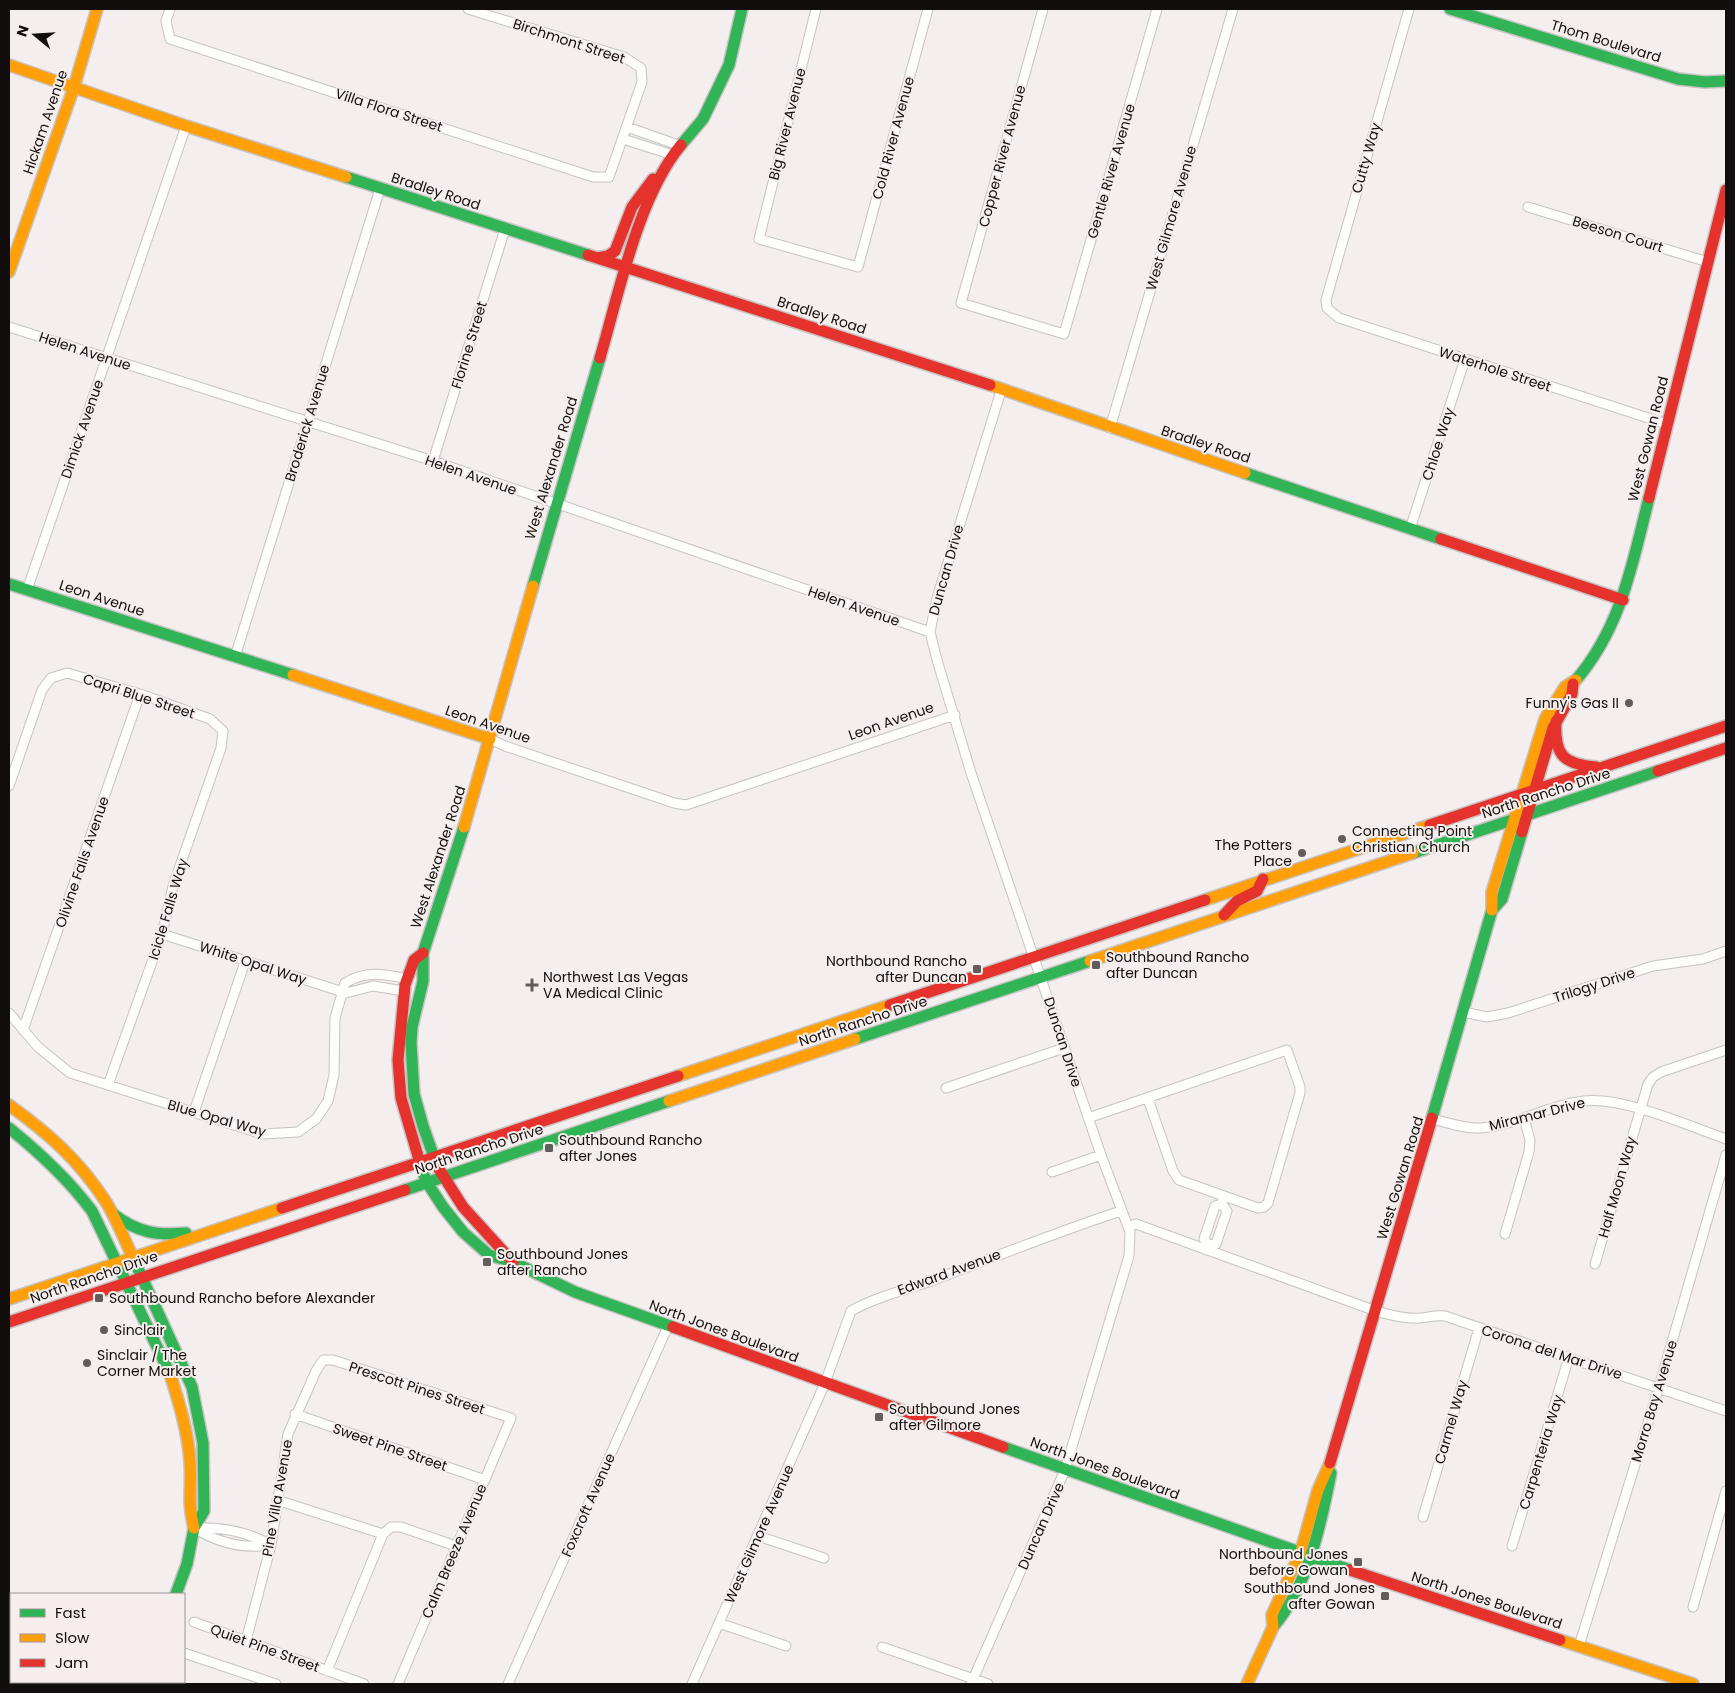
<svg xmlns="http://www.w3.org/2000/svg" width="1735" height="1693" viewBox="0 0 1735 1693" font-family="Poppins,sans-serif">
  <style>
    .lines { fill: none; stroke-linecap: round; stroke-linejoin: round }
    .street-casing { stroke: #c6c3c2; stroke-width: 11 }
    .fast-casing { stroke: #c6c3c2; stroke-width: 14 }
    .slow-casing { stroke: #c6c3c2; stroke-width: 14 }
    .jam-casing { stroke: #c6c3c2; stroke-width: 14 }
    .street { stroke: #fdfdfc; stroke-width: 9 }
    .fast { stroke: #30b455; stroke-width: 11 }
    .slow { stroke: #ff9f0a; stroke-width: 11 }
    .jam { stroke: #e5322d; stroke-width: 11 }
    .poi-dot { fill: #605d5c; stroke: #f6eeec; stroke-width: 2 }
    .labels { text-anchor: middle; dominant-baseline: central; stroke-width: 4; stroke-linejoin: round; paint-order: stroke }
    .street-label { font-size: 14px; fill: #110e0d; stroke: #f6eeec }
    .poi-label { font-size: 14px; fill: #110e0d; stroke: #f6eeec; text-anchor: start }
  </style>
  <rect width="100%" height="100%" fill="#f4efee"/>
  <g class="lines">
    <!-- street casing -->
    <g class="street-casing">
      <path id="street" d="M170,9L166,21L170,39L593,177H609L642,82L641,68L624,57L468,9
        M816,9L759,239L858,267L928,9
        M1043,9L961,303L1064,334L1157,9
        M1409,9L1326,300L1327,308L1339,318L1667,424
        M627,127L681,146
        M623,139L673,155
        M1528,207L1708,262
        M9,327L433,461L930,632
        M1110,428L1233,9
        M433,461L505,229
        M1410,529L1465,359
        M27,590L186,126
        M235,657L380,189
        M490,739L505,746L674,803L686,805L955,715
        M9,786L42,690L51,678L67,673L140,694L210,719L223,731L221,748L173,886L162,934L108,1085
        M162,934L346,993L373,986L404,991
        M1463,1012L1487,1017L1508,1013L1653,966L1703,959L1726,951
        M9,1013L38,1047L70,1073L262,1134L298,1132L316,1119L328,1101L334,1075L335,1018L345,983C366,970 385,974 408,979
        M23,1030L140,694
        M946,1088L1064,1048
        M194,1112L245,962
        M1088,1118L1287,1050L1300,1087V1093L1268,1203L1264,1207L1258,1208L1179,1180L1173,1171L1148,1099
        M1433,1119C1449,1123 1465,1129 1481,1128C1517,1125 1548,1105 1584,1101C1622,1096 1689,1126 1726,1139
        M1052,1172L1101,1155
        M1128,1227L1136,1224L1376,1311C1391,1315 1405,1319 1420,1318C1430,1317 1435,1315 1445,1316L1726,1411
        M1505,1234L1529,1152L1530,1140L1524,1118
        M1208,1245L1216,1244L1227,1211L1222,1204
        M1206,1250L1208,1245L1204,1239L1215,1206L1222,1204L1224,1196
        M1595,1264L1648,1084L1653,1077L1661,1072L1726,1050
        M295,1414L485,1480
        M277,1500L383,1534L391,1527H401L456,1546
        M1423,1517L1479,1328
        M194,1528C218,1543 244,1549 271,1545
        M195,1528C221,1527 248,1532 271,1545
        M758,1536L824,1558
        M1512,1546L1569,1357
        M1693,1607L1726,1491
        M194,1622L364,1684
        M719,1623L786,1646
        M9,1630L11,1629
        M246,1641L271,1545L288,1434L316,1371L323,1360H333L511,1418L398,1684
        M1579,1646L1659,1387L1726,1155
        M882,1647L988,1684
        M184,1653L276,1684
        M327,1671L383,1534
        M508,1684L668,1326
        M692,1684L825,1383L851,1311C878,1296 906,1290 934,1280C996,1256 1057,1232 1121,1211
        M971,1684L1065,1470L1129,1256L1130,1232L1101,1155L971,773L937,660L930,632L937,598L1001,391"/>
    </g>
    <!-- fast casing -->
    <g class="fast-casing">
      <path id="fast" d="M1450,9L1678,79L1705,82L1726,81
        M681,145L703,119L729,65L742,9
        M346,177L588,255
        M1245,473L1441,539
        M9,584L293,675
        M533,586L600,358
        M1576,680C1622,626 1632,564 1649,498
        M1413,853L1658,771
        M855,1039L1090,961
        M1432,1118L1492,910L1502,899L1522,832
        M9,1128C40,1153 68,1179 92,1211L170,1374
        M434,1157L423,1126L414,1094L411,1043L412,1027L423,981V953L464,827
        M420,1163L426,1181L443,1207L463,1232L489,1255L513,1262L575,1292L673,1327
        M405,1190L669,1101
        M113,1214C137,1232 156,1236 186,1233
        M134,1260L192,1387L203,1443L204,1511L194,1528L187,1564L176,1594
        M1003,1447L1350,1570
        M1273,1627C1308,1587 1321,1524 1331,1473"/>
    </g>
    <!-- slow casing -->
    <g class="slow-casing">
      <path id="slow" d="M9,65L186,126L346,177
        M9,272L74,87L97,9
        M990,385L1245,473
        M293,675L490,739
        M464,827L533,586
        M1205,900L1430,825
        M1492,910V892L1545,719L1565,687L1576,680
        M1090,961L1413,853
        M678,1076L890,1005
        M669,1101L855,1039
        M9,1105C48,1133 79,1160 106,1202C117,1220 125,1241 134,1260
        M9,1299L282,1208
        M170,1374C179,1402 188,1432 190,1462C192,1487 187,1502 194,1528
        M1560,1640L1693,1684
        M1247,1684L1273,1627L1272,1615L1300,1554L1318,1490L1330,1463"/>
    </g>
    <!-- jam casing -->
    <g class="jam-casing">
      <path id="jam" d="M588,255L990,385
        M597,258L608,256L615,251L632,207L653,179
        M600,358C619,293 638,197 681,145
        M1649,498L1726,190
        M1441,539L1623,600
        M1556,721C1554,755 1563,764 1596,767
        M1658,771L1726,748
        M1430,825L1726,726
        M1522,832L1553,728L1572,694L1573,684
        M1224,915L1237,901L1257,891L1263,879
        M890,1005L1205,900
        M420,1163L401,1098L398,1060L405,985L414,960L423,953
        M439,1169L463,1207L513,1262
        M282,1208L678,1076
        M9,1322L405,1190
        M673,1327L1003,1447
        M1330,1463L1432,1118
        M1350,1570L1560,1640
        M137,1684L138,1682"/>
    </g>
    <!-- street -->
    <use href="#street" class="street"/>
    <!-- fast -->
    <use href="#fast" class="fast"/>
    <!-- slow -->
    <use href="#slow" class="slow"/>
    <!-- jam -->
    <use href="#jam" class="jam"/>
  </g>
  <!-- markers -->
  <g class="poi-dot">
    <circle cx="1629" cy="703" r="5"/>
    <circle cx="1342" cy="839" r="5"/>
    <circle cx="1302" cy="853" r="5"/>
    <rect x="1091" y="960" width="10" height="10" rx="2.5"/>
    <rect x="972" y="964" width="10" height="10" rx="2.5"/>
    <path d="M529.5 977.5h5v5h5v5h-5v5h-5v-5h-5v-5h5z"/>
    <rect x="544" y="1143" width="10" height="10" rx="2.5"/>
    <rect x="482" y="1257" width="10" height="10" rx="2.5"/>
    <rect x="94" y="1293" width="10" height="10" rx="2.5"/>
    <circle cx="104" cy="1330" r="5"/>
    <circle cx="87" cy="1363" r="5"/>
    <rect x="874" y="1412" width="10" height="10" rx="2.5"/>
    <rect x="1353" y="1557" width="10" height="10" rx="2.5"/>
    <rect x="1380" y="1591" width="10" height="10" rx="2.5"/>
  </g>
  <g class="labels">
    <!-- street labels -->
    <g class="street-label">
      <text transform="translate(569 41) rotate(18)">Birchmont Street</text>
      <text transform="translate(1606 41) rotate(17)">Thom Boulevard</text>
      <text transform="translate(389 110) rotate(18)">Villa Flora Street</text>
      <text transform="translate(45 122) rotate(-71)">Hickam Avenue</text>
      <text transform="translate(787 124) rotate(-76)">Big River Avenue</text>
      <text transform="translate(893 138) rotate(-75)">Cold River Avenue</text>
      <text transform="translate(1002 156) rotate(-75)">Copper River Avenue</text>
      <text transform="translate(1366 158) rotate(-74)">Cutty Way</text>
      <text transform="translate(1111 171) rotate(-74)">Gentle River Avenue</text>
      <text transform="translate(436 191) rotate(18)">Bradley Road</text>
      <text transform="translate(1171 218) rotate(-74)">West Gilmore Avenue</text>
      <text transform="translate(1618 234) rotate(17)">Beeson Court</text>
      <text transform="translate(822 315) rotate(18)">Bradley Road</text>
      <text transform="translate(469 345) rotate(-73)">Florine Street</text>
      <text transform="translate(85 351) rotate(18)">Helen Avenue</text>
      <text transform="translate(1495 369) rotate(18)">Waterhole Street</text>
      <text transform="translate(307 423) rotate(-73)">Broderick Avenue</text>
      <text transform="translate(82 429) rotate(-71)">Dimick Avenue</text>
      <text transform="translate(1648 439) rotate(-76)">West Gowan Road</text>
      <text transform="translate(1206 444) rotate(18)">Bradley Road</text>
      <text transform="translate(1438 444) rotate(-72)">Chloe Way</text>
      <text transform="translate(551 468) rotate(-73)">West Alexander Road</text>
      <text transform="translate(471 475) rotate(19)">Helen Avenue</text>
      <text transform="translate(946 570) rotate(-74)">Duncan Drive</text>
      <text transform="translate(102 598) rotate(18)">Leon Avenue</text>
      <text transform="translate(854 606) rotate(19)">Helen Avenue</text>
      <text transform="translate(139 696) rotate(18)">Capri Blue Street</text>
      <text transform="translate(891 721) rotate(-19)">Leon Avenue</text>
      <text transform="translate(488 724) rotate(19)">Leon Avenue</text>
      <text transform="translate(1546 793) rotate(-18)">North Rancho Drive</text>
      <text transform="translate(438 857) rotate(-72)">West Alexander Road</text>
      <text transform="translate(82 862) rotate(-71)">Olivine Falls Avenue</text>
      <text transform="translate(168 909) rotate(-73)">Icicle Falls Way</text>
      <text transform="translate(253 963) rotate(18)">White Opal Way</text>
      <text transform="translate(1594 985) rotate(-18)">Trilogy Drive</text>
      <text transform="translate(863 1021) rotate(-18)">North Rancho Drive</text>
      <text transform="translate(1063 1042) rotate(72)">Duncan Drive</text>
      <text transform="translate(1537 1114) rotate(-14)">Miramar Drive</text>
      <text transform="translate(217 1118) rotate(16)">Blue Opal Way</text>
      <text transform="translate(479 1149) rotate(-18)">North Rancho Drive</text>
      <text transform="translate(1400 1178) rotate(-73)">West Gowan Road</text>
      <text transform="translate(1617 1187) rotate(-74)">Half Moon Way</text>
      <text transform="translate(949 1272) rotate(-20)">Edward Avenue</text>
      <text transform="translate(94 1277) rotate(-19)">North Rancho Drive</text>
      <text transform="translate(724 1331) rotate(20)">North Jones Boulevard</text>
      <text transform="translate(1552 1352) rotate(18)">Corona del Mar Drive</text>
      <text transform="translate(417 1388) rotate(18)">Prescott Pines Street</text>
      <text transform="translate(1654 1401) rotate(-73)">Morro Bay Avenue</text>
      <text transform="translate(1451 1422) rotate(-74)">Carmel Way</text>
      <text transform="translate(390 1447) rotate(19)">Sweet Pine Street</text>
      <text transform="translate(1541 1452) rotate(-73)">Carpenteria Way</text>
      <text transform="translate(1105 1468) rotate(20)">North Jones Boulevard</text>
      <text transform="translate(277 1498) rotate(-80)">Pine Villa Avenue</text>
      <text transform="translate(588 1505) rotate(-66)">Foxcroft Avenue</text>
      <text transform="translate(1041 1526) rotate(-66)">Duncan Drive</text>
      <text transform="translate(759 1534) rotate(-66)">West Gilmore Avenue</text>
      <text transform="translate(454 1551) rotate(-67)">Calm Breeze Avenue</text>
      <text transform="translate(1487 1600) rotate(18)">North Jones Boulevard</text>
      <text transform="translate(265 1648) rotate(20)">Quiet Pine Street</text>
    </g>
    <!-- poi labels -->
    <g class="poi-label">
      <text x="1619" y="703" text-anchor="end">Funny's Gas II</text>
      <text x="1352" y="831">Connecting Point<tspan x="1352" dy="16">Christian Church</tspan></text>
      <text x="1292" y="845" text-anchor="end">The Potters<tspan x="1292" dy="16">Place</tspan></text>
      <text x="1106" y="957">Southbound Rancho<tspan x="1106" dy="16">after Duncan</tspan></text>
      <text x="967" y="961" text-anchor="end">Northbound Rancho<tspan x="967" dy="16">after Duncan</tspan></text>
      <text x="543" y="977">Northwest Las Vegas<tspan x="543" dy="16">VA Medical Clinic</tspan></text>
      <text x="559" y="1140">Southbound Rancho<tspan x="559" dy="16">after Jones</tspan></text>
      <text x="497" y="1254">Southbound Jones<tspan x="497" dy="16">after Rancho</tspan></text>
      <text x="109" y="1298">Southbound Rancho before Alexander</text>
      <text x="114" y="1330">Sinclair</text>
      <text x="97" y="1355">Sinclair / The<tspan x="97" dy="16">Corner Market</tspan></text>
      <text x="889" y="1409">Southbound Jones<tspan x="889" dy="16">after Gilmore</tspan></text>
      <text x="1348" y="1554" text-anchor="end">Northbound Jones<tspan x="1348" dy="16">before Gowan</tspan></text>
      <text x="1375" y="1588" text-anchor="end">Southbound Jones<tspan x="1375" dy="16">after Gowan</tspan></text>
    </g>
  </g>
  <!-- border -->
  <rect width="1735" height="1693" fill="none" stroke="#110e0d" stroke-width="20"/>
  <!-- legend -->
  <rect x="10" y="1593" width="175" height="90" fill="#f6eeec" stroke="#9a9493"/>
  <rect x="20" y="1609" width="25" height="8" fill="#30b455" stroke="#9a9493"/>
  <text x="55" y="1618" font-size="15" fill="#110e0d">Fast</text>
  <rect x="20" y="1634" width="25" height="8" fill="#ff9f0a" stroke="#9a9493"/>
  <text x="55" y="1643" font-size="15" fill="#110e0d">Slow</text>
  <rect x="20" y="1659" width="25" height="8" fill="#e5322d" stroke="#9a9493"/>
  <text x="55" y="1668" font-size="15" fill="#110e0d">Jam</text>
  <!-- north arrow -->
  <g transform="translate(35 35) rotate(288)" stroke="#f6eeec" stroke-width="4" paint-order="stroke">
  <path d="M0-4L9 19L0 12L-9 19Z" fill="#110e0d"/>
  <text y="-8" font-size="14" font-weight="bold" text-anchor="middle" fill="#110e0d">N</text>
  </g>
</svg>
